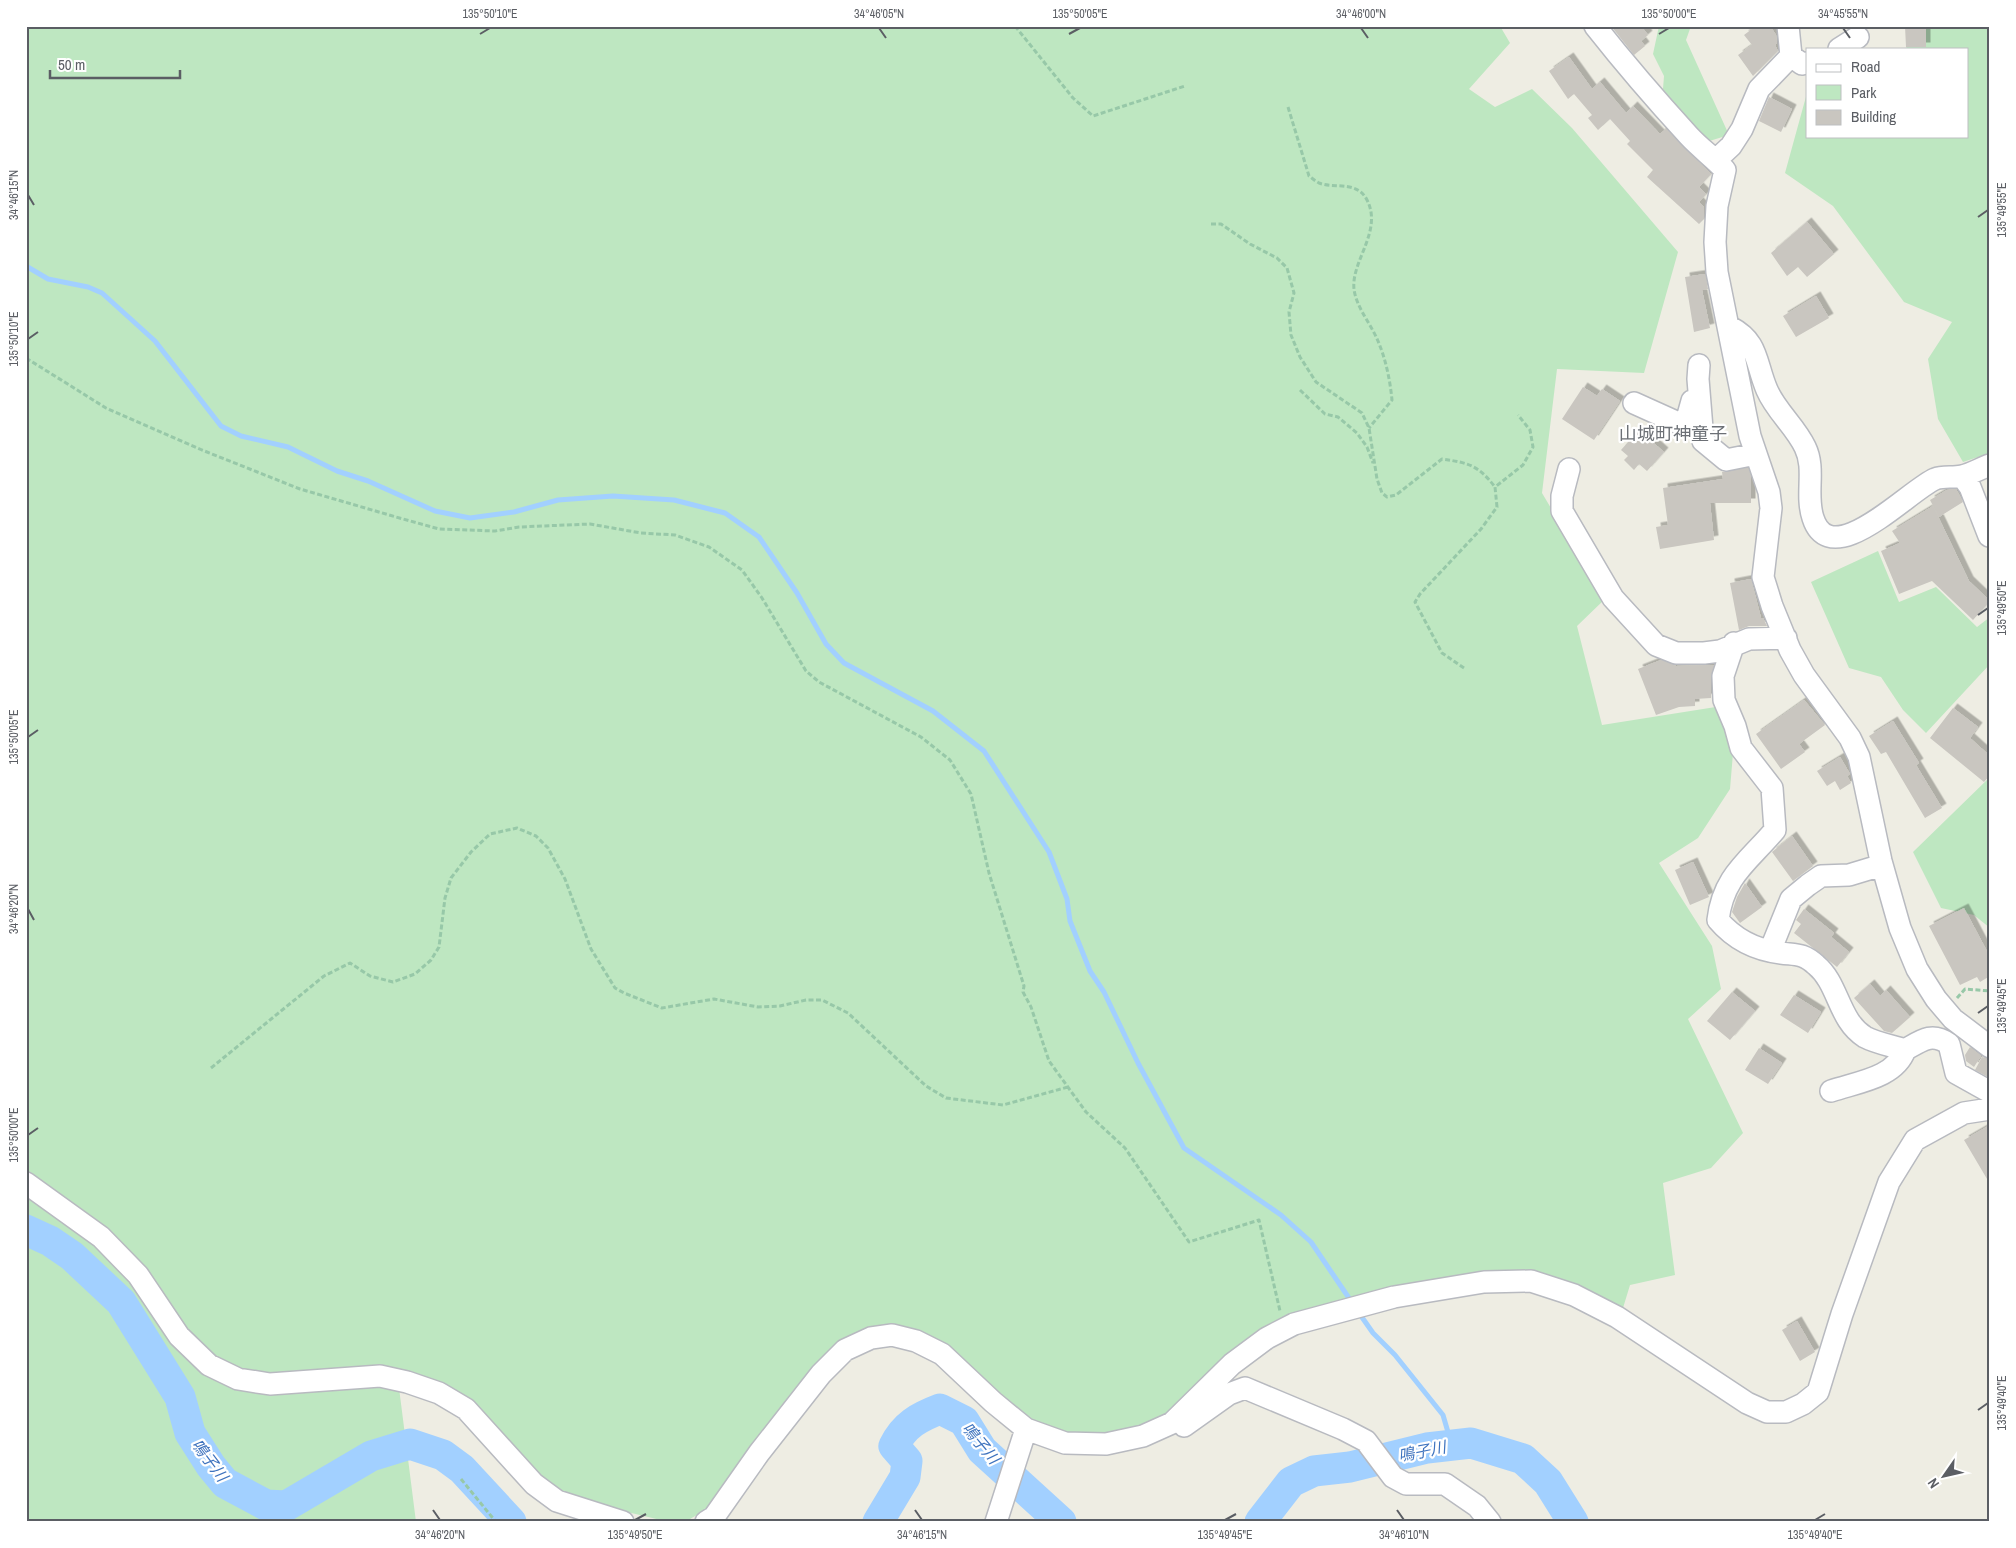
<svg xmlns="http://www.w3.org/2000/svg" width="2016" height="1548" viewBox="0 0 2016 1548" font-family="'Archivo Narrow','Noto Sans JP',sans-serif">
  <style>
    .green { fill: #bee7c1 }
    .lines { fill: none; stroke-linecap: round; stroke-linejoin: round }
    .stream { stroke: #a2d0ff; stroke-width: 5 }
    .river { stroke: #a2d0ff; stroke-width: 31 }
    .building { fill: #c9c6c0; filter: url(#shadow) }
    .street-casing { stroke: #b8bac0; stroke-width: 24 }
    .path { stroke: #97c8a8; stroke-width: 3; stroke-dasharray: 5 2.5; stroke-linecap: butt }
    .street { stroke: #fff; stroke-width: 21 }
    .ticks { fill: none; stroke: #5b5e64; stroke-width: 2 }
    .labels { text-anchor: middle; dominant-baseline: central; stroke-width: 4.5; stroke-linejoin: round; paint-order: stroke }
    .water-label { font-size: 16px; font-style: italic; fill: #3e73be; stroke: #fff }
    .quarter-label { font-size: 18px; fill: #6c7076; stroke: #fff }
    .neatline { fill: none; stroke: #5b5e64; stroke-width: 2 }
    .ticks-label { font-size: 12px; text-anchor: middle; fill: #5b5e64 }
  </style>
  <defs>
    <filter id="shadow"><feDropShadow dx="4.5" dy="-4.5" stdDeviation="0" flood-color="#0004"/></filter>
  </defs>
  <rect width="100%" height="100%" fill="#eeede3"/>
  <!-- green -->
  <path class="green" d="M26,26H1500L1510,43L1469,89L1495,107L1532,89L1572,128L1678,252L1644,373L1557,369L1542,493L1605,599L1577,626L1602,725L1722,706L1733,753L1730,789L1698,838L1659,863L1712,946L1721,989L1688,1019L1743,1133L1711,1168L1663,1183L1675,1275L1630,1285L1623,1308L1579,1285L1532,1271L1392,1287L1290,1315L1167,1414L1140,1426L1105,1433H1067L1031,1420L1000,1394L948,1345L920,1331L892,1325L869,1328L838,1342L814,1367L707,1509L690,1519L669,1522L623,1511L562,1492L541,1476L472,1401L397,1372L416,1522H26Z
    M1659,26H1691L1686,40L1729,135L1706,142L1663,89L1664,76L1653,54Z
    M1912,26H1990V453L1963,462L1938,419L1928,359L1952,322L1904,302L1833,206L1785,173L1807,93V136H1967V49H1906Z
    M1878,551L1899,602L1936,587L1977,627L1990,617V664L1926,733L1903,710L1881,677L1849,668L1811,582Z
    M1990,777V928L1974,915L1941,908L1913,852Z"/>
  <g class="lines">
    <!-- stream -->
    <path class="stream" d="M26,266L48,279L88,287L102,293L155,341L221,426L241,436L288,447L337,471L368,481L435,511L470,518L514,512L558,500L613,496L674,500L725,513L759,537L797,593L826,644L844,663L933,711L984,751L1049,852L1067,899L1070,921L1090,971L1104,992L1138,1063L1184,1148L1281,1215L1311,1242L1353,1304
      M1359,1313L1373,1333L1395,1355L1443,1415L1452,1446"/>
    <!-- river -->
    <path class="river" d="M26,1230L50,1241L72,1256L121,1302L180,1397L190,1433L211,1466L225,1483L266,1505L286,1506L371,1456L410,1444L443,1455L462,1469L511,1522
      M878,1522L905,1477L907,1461L894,1446C904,1425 919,1417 940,1409L964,1421L982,1450L1061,1522
      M1260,1522L1291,1482L1314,1471L1350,1467L1427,1448L1471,1443L1523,1459L1548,1482L1573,1522"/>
  </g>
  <!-- building -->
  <path class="building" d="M1611,26H1641L1648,35L1641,41L1645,46L1634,55Z
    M1756,26H1770L1776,35L1777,43L1775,45L1778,51L1753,76L1738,55L1752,45L1744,35Z
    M1905,26H1926V47H1906Z
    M1569,57L1592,89L1600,82L1626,113L1633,106L1660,134L1666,129L1711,174L1699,187L1706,194L1699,202L1704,207V219L1699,224L1647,177L1653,170L1627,144L1630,141L1610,119L1598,130L1588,118L1592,115L1574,94L1568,99L1549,71Z
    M1769,97L1792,109L1781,132L1759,121Z
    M1807,222L1834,254L1807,277L1798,267L1787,276L1771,253Z
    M1705,274L1708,289L1702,290L1710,328L1694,332L1685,277Z
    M1816,296L1829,318L1796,337L1783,316Z
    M1583,387L1597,396L1602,389L1620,401L1594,440L1562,419Z
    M1637,432L1640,435L1642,433L1664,452L1647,471L1639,464L1634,470L1624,460L1628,456L1621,450Z
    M1748,468L1751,476V503H1710L1714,540L1660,549L1656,527L1668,525L1663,488L1723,479L1722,472Z
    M1956,489L1963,502L1939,517L1930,500L1947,490Z
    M1933,506L1969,581L1990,601L1973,620L1932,581L1899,594L1881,551L1900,543L1892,531Z
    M1751,579L1761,618H1763L1767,626H1749L1739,630L1730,583Z
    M1661,660L1676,666L1714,665L1711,676V698L1695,699V706L1679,707L1656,715L1638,669Z
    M1804,700L1825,725L1799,744L1805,752L1781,769L1756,734Z
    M1953,708L1978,727L1970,738L1990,756V775L1984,782L1930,738Z
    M1893,721L1919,763L1916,765L1942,808L1925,818L1886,752L1881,754L1869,736Z
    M1840,757L1850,774L1847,776L1851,783L1840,790L1835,781L1827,786L1817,771Z
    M1792,836L1813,866L1793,881L1772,852Z
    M1693,862L1709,897L1690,905L1675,870Z
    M1745,883L1762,907L1740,923L1732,912L1737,897Z
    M1964,908L1990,957V976L1980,982L1977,977L1960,985L1929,926Z
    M1804,909L1834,933L1831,937L1849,952L1837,967L1794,933L1801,924L1796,920Z
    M1870,984L1880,996L1886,990L1910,1017L1892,1033L1884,1031L1854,998Z
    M1732,992L1755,1011L1730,1040L1707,1021Z
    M1794,995L1821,1012L1808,1033L1780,1015Z
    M1970,1047L1981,1056L1974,1067L1966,1061L1965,1055Z
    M1759,1048L1782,1063L1768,1084L1745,1070Z
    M1982,1057L1990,1059V1078L1975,1070Z
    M1990,1125V1184L1964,1140Z
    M1797,1321L1815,1352L1800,1361L1782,1330Z"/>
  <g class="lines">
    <!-- street casing -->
    <g class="street-casing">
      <path id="street" d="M1595,26C1625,64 1656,100 1689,136C1700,148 1714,158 1725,170L1717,206L1715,242L1717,272L1750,436L1769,492L1771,508L1763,577L1772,606L1790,650L1804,675L1850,738L1859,757L1881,861L1900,928L1917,969L1936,999L1953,1019L1990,1047
        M1788,26L1791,56L1802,64L1807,63
        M1839,49L1858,37
        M1716,160L1731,146L1742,129L1759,89L1791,56
        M1730,327C1759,342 1755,362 1767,390C1776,411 1795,426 1805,447C1816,469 1805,494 1813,518C1831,574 1909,490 1935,479C1943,476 1953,478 1962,476C1971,474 1981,468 1990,465
        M1699,365L1698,379L1703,441L1726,460L1756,454
        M1634,403L1685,426L1692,401L1698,399
        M1569,469L1562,496V511L1613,598L1656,645L1676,653H1704L1720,651L1749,639L1786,638
        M1962,476L1970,487L1989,536
        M1734,643L1723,676L1724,700L1735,726L1741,748L1772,788L1775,830C1749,861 1723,876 1718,920C1735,940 1755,950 1781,953C1796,955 1803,953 1816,965C1839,984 1838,1020 1865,1037C1876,1043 1893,1046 1905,1050
        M1770,951L1791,899L1808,885L1821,876L1849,875L1882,865
        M1831,1091C1857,1082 1895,1078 1905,1050C1922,1040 1932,1032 1949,1044L1956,1073L1990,1092
        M26,1183L101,1237L138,1275L179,1336L209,1365L238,1379L270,1384L380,1376L407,1382L439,1393L466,1409L534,1484L557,1501L623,1522
        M1184,1426L1229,1394L1245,1388L1343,1429L1366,1441L1393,1477L1406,1484H1445L1477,1506L1490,1522
        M706,1522L714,1517L759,1453L821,1374L845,1350L871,1338L892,1335L916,1341L942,1354L993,1402L1026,1429L1065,1443L1106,1444L1143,1436L1172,1423L1232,1364L1267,1338L1294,1324L1394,1297L1484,1282L1531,1281L1574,1295L1617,1317L1747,1403L1767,1412H1786L1803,1404L1818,1392L1842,1314L1889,1182L1915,1140L1964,1113L1990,1109
        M996,1522L1026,1429"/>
    </g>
    <!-- path -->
    <path class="path" d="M1015,26L1073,98L1093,116L1185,86
      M1288,107L1309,176C1312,178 1315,181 1319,183C1334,189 1357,180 1367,200C1383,231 1351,261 1354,289C1356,307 1371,324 1378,341C1386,360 1390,380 1392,400L1369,428
      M1211,224H1221L1250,244L1277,258L1287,268L1294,293L1289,312L1291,335L1300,357L1316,382L1362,413L1369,428L1377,479L1382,493L1387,497L1396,495L1442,459C1469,463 1478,465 1495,487
      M26,358L106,408L202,450L300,489L396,517L439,529L495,531L519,527L590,524L641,533L675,535L709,547L742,570L762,598L806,671L819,682L921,737L950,760L971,794L989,873L1024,986L1023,992L1031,1007L1049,1061L1086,1112L1125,1148L1189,1242L1259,1220L1280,1311
      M1300,390L1325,414L1338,417L1357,433L1367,447L1373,463
      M1464,668L1442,653L1415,602L1420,594L1481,529L1497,507L1495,487L1523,465L1533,447L1530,430L1518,415
      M1957,998L1965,989L1990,991
      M211,1068L324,976L350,963L370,976L393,982L415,974L431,960L439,947L445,898L451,878L471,852L490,834L517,828L536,836L548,848L565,879L591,949L615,988L624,993L662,1008L714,999L758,1007L780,1006L806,1000H822L848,1013L926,1086L946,1098L1003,1105L1068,1087
      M461,1479L496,1522"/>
    <!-- street -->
    <use href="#street" class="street"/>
  </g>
  <!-- ticks -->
  <path class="ticks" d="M879,28L886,38M1361,28L1368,38M1843,28L1850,38M480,34L490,28M1069,34L1080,28M1659,34L1669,28M28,195L34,205M1978,217L1988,210M28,339L38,332M1978,615L1988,608M28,737L38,730M28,909L34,920M1978,1013L1988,1006M28,1135L38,1128M1978,1410L1988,1403M433,1510L440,1520M915,1510L922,1520M1397,1510L1404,1520M635,1520L646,1514M1225,1520L1236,1514M1815,1520L1825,1514"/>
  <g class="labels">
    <!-- water labels -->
    <g class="water-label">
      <text transform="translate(981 1443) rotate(50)">鳴子川</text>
      <text transform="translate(1422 1451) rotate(-11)">鳴子川</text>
      <text transform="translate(210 1460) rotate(53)">鳴子川</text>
    </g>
    <!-- quarter labels -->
    <g class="quarter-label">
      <text x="1673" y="433">山城町神童子</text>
    </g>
  </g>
  <!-- border -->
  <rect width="2016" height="1548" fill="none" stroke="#ffffff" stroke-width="55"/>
  <!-- legend -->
  <rect x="1806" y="48" width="162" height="90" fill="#ffffff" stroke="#bdbfc1"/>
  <rect x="1816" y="64" width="25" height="8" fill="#ffffff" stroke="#bdbfc1"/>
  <text x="1851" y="72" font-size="15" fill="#5b5e64">Road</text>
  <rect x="1816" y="85" width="25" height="15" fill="#bee7c1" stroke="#bdbfc1"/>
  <text x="1851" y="98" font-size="15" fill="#5b5e64">Park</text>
  <rect x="1816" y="110" width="25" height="15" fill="#c9c6c0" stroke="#bdbfc1"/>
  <text x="1851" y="122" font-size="15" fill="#5b5e64">Building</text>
  <!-- north arrow -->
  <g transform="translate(1944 1476) rotate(236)" stroke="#ffffff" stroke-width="4" paint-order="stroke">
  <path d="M0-4L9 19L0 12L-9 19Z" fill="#5b5e64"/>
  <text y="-8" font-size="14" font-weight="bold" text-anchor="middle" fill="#5b5e64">N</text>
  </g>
  <!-- scale -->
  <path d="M50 70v8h130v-8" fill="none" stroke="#5b5e64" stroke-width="2.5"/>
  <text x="58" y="70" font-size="15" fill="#5b5e64" stroke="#ffffff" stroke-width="4" paint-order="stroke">50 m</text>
  <rect x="28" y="28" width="1960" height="1492" class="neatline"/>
  <g class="ticks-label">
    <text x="490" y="18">135°50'10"E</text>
    <text x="879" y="18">34°46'05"N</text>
    <text x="1080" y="18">135°50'05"E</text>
    <text x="1361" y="18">34°46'00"N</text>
    <text x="1669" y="18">135°50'00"E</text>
    <text x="1843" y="18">34°45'55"N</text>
    <text transform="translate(14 195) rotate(-90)" y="4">34°46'15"N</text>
    <text transform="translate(2002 210) rotate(-90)" y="4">135°49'55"E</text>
    <text transform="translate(14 339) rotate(-90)" y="4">135°50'10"E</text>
    <text transform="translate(2002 608) rotate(-90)" y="4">135°49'50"E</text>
    <text transform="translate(14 737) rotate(-90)" y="4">135°50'05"E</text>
    <text transform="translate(14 909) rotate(-90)" y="4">34°46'20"N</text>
    <text transform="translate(2002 1006) rotate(-90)" y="4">135°49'45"E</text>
    <text transform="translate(14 1135) rotate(-90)" y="4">135°50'00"E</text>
    <text transform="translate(2002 1403) rotate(-90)" y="4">135°49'40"E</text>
    <text x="440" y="1539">34°46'20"N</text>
    <text x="635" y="1539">135°49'50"E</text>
    <text x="922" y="1539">34°46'15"N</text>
    <text x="1225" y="1539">135°49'45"E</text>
    <text x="1404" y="1539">34°46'10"N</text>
    <text x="1815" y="1539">135°49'40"E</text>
  </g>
</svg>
